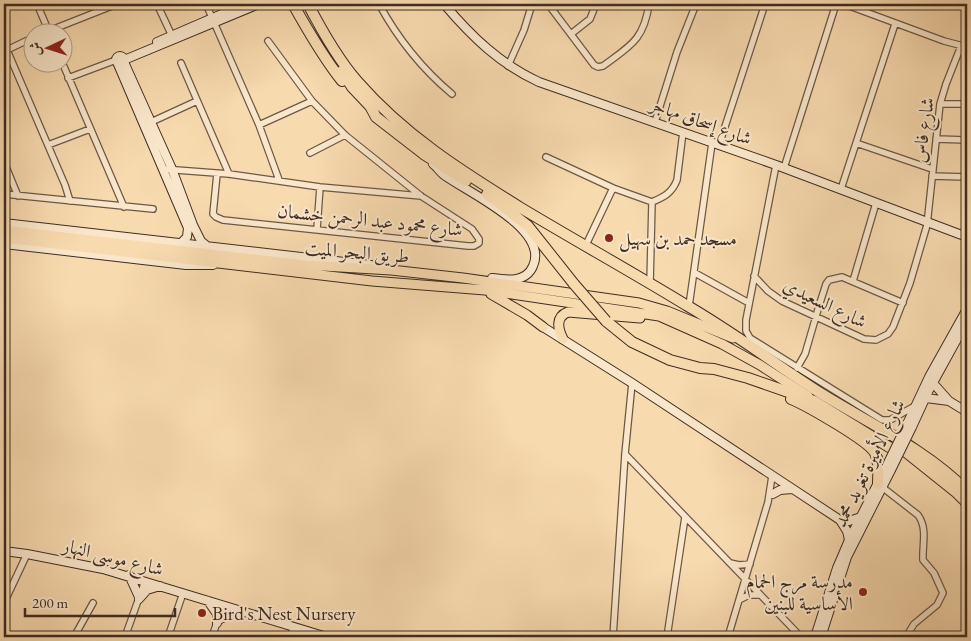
<svg xmlns="http://www.w3.org/2000/svg" width="971" height="641" viewBox="0 0 971 641" font-family="'EB Garamond',Amiri,serif">
  <style>
    .lines { fill: none; stroke-linecap: round; stroke-linejoin: round }
    .street-casing { stroke: #6c5845; stroke-width: 8 }
    .secondary-casing { stroke: #3e2d22; stroke-width: 10 }
    .primary-casing { stroke: #3e2d22; stroke-width: 11 }
    .highway-casing { stroke: #3e2d22; stroke-width: 12 }
    .street { stroke: #fae7cb; stroke-width: 5.5 }
    .secondary { stroke: #fae7cb; stroke-width: 8 }
    .primary { stroke: #f8daaf; stroke-width: 9 }
    .highway { stroke: #f8daaf; stroke-width: 10 }
    .secondary-bridge-casing { stroke: #3e2d22; stroke-width: 10; stroke-linecap: butt }
    .highway-bridge-casing { stroke: #3e2d22; stroke-width: 12; stroke-linecap: butt }
    .secondary-bridge { stroke: #fae7cb; stroke-width: 8 }
    .highway-bridge { stroke: #f8daaf; stroke-width: 10 }
    .poi-dot { fill: #8f2418; stroke: #fae7cb; stroke-width: 2 }
    .labels { text-anchor: middle; dominant-baseline: central; stroke-width: 4; stroke-linejoin: round; paint-order: stroke }
    .street-label { font-size: 19px; fill: #3e2d22; stroke: #fae7cb }
    .poi-label { font-size: 19px; fill: #3e2d22; stroke: #fae7cb; text-anchor: start }
  </style>
  <rect width="100%" height="100%" fill="#f8daaf"/>
  <filter id="stains"><feTurbulence type="fractalNoise" baseFrequency=".004" numOctaves="4"/><feColorMatrix values="0 0 0 0 .2 0 0 0 0 .09 0 0 0 0 .02 0 0 0 .5 -.17"/></filter>
  <radialGradient id="worn" r=".72"><stop offset=".6" stop-color="#630" stop-opacity="0"/><stop offset="1" stop-color="#630" stop-opacity=".3"/></radialGradient>
  <g class="lines">
    <!-- street casing -->
    <g class="street-casing">
      <path id="street" d="M37,4L49,32
        M157,4L173,38
        M206,4L259,125L279,180
        M379,4C398,39 421,68 452,94
        M548,4L594,65L598,67L603,66C630,46 644,40 649,4
        M844,4L944,41L967,47
        M46,32L117,4
        M571,34L590,19L596,4
        M32,38L7,50L65,185L70,201
        M62,62L124,207
        M181,63L229,174
        M508,66L524,30L532,4
        M68,78L116,60
        M940,104H967
        M655,122L677,52L696,4
        M149,123L197,101
        M259,125L312,101
        M936,139L967,140
        M856,143L932,169
        M48,145L90,129
        M719,145L765,4
        M310,153L345,135
        M546,157L613,188L652,202C664,197 672,193 677,180L683,132
        M4,162L18,196
        M776,165L746,320V331L750,338L882,420H890L915,406
        M784,168L836,4
        M163,169L229,174L320,187L421,196
        M217,174L213,214L216,217L223,220L468,246H474L479,243V239L472,229L421,196L345,135L312,101L268,41
        M932,176L967,177
        M841,189L895,24
        M4,194L153,209
        M317,229L320,187
        M585,247L613,188
        M695,273L749,303
        M754,276L768,291L782,301L864,339L876,340L888,334L893,327L910,283L927,225L940,104L946,84L961,46
        M853,281L876,203
        M650,284L652,202
        M689,306L712,143
        M797,368L805,354L819,306L826,284L829,280L842,277L903,303
        M625,454L801,637
        M882,487L918,515C928,529 922,545 923,560L934,573L943,593L937,605L914,624L906,637
        M730,563L739,565L750,564
        M739,600L749,595H760
        M4,603L27,554
        M4,637H6
        M74,637L93,603
        M125,637L145,581
        M168,637L183,593
        M212,637L223,605
        M291,637L293,628
        M613,637L625,454L632,383
        M667,637L685,517
        M728,637L768,502L772,476"/>
    </g>
    <!-- secondary casing -->
    <g class="secondary-casing">
      <path id="secondary" d="M444,4C472,37 500,64 539,82L776,165L967,237
        M157,42L245,4
        M116 60a4 4 0 1 1 8 0a4 4 0 1 1-8 0Z
        M124,60L259,4
        M117,62L188,228L187,237L180,244
        M124,62L172,169L193,225L201,241L207,246
        M433,164C437,167 440,172 444,175C467,192 550,229 533,266C526,283 506,280 492,278
        M4,223L371,265
        M4,244L186,265H213
        M543,327L632,383L840,520L847,531L849,540
        M933,383L949,401
        M926,398L949,401L967,412
        M907,424L929,377L967,309
        M912,427L929,390L967,321
        M773,494L780,490L792,489
        M840,520L849,521L861,517
        M4,551L27,554L103,569L327,637
        M129,575L139,597
        M139,599L147,590L160,586
        M208,601L217,614V623
        M218,620L229,615L242,612
        M815,637L837,568L849,540L886,467
        M821,637L847,557L891,470"/>
    </g>
    <!-- primary casing -->
    <g class="primary-casing">
      <path id="primary" d="M4,230L306,265L391,270L463,278L639,303L667,311L733,338
        M4,238L372,281L485,290L659,316L722,344L760,365L808,396
        M491,294L527,315L543,327
        M563,339C558,329 555,317 568,312L640,318"/>
    </g>
    <!-- highway casing -->
    <g class="highway-casing">
      <path id="highway" d="M293,4C308,31 323,57 342,81
        M308,4C322,31 337,58 357,81C404,135 461,171 521,208C576,241 632,272 686,305C733,332 776,365 822,394C872,425 925,449 967,491
        M342,71L352,87L370,106L376,117L425,155L466,181
        M487,194L528,226L574,284
        M606,321L632,342L670,360L700,368L714,369L748,378L814,401L889,447L906,452L956,492L967,503
        M791,399C806,405 869,441 875,453C880,462 878,474 878,484"/>
    </g>
    <!-- street -->
    <use href="#street" class="street"/>
    <!-- secondary -->
    <use href="#secondary" class="secondary"/>
    <!-- primary -->
    <use href="#primary" class="primary"/>
    <!-- highway -->
    <use href="#highway" class="highway"/>
    <!-- secondary-bridge casing -->
    <g class="secondary-bridge-casing">
      <path id="secondary-bridge" d="M886,467L907,424
        M891,470L912,427"/>
    </g>
    <!-- highway-bridge casing -->
    <g class="highway-bridge-casing">
      <path id="highway-bridge" d="M574,284L606,321"/>
    </g>
    <!-- secondary-bridge -->
    <use href="#secondary-bridge" class="secondary-bridge"/>
    <!-- highway-bridge -->
    <use href="#highway-bridge" class="highway-bridge"/>
  </g>
  <!-- markers -->
  <g class="poi-dot">
    <circle cx="609" cy="238" r="5"/>
    <circle cx="863" cy="592" r="5"/>
    <circle cx="202" cy="613" r="5"/>
  </g>
  <g class="labels">
    <!-- street labels -->
    <g class="street-label">
      <text transform="translate(701 121) rotate(20)">شارع إسحاق مهاجر</text>
      <text transform="translate(923 130) rotate(-82)">شارع فاس</text>
      <text transform="translate(370 220) rotate(6)">شارع محمود عبد الرحمن خشمان</text>
      <text transform="translate(357 252) rotate(5)">طريق البحر الميت</text>
      <text transform="translate(825 303) rotate(26)">شارع السعيدي</text>
      <text transform="translate(869 463) rotate(-64)">شارع الأميرة تغريد محمد</text>
      <text transform="translate(113 557) rotate(14)">شارع موسى النهار</text>
    </g>
    <!-- poi labels -->
    <g class="poi-label">
      <text x="619" y="238">مسجد حمد بن سهيل</text>
      <text x="853" y="581" text-anchor="end">مدرسة مرج الحمام<tspan x="853" dy="22">الأساسية للبنين</tspan></text>
      <text x="212" y="613">Bird's Nest Nursery</text>
    </g>
  </g>
  <!-- margin -->
  <rect width="971" height="641" fill="none" stroke="#f8daaf" stroke-width="20"/>
  <rect x="5" y="5" width="961" height="631" fill="none" stroke="#3e2d22" stroke-width="2.5"/>
  <rect x="10" y="10" width="951" height="621" fill="none" stroke="#3e2d22"/>
  <!-- north arrow -->
  <g transform="translate(48 48) rotate(266)"><circle r="24" fill="#fae7cb" stroke="#af9d87"/>
  <path d="M0-4L9 19L0 12L-9 19Z" fill="#8f2418"/>
  <text y="-8" font-size="14" font-weight="bold" text-anchor="middle" fill="#3e2d22">ش</text>
  </g>
  <!-- scale -->
  <path d="M25 608v8h150v-8" fill="none" stroke="#3e2d22" stroke-width="2.5"/>
  <text x="32" y="608" font-size="15" fill="#3e2d22" stroke="#fae7cb" stroke-width="4" paint-order="stroke">200 m</text>
  <rect width="100%" height="100%" filter="url(#stains)"/>
  <rect width="100%" height="100%" fill="url(#worn)"/>
</svg>
